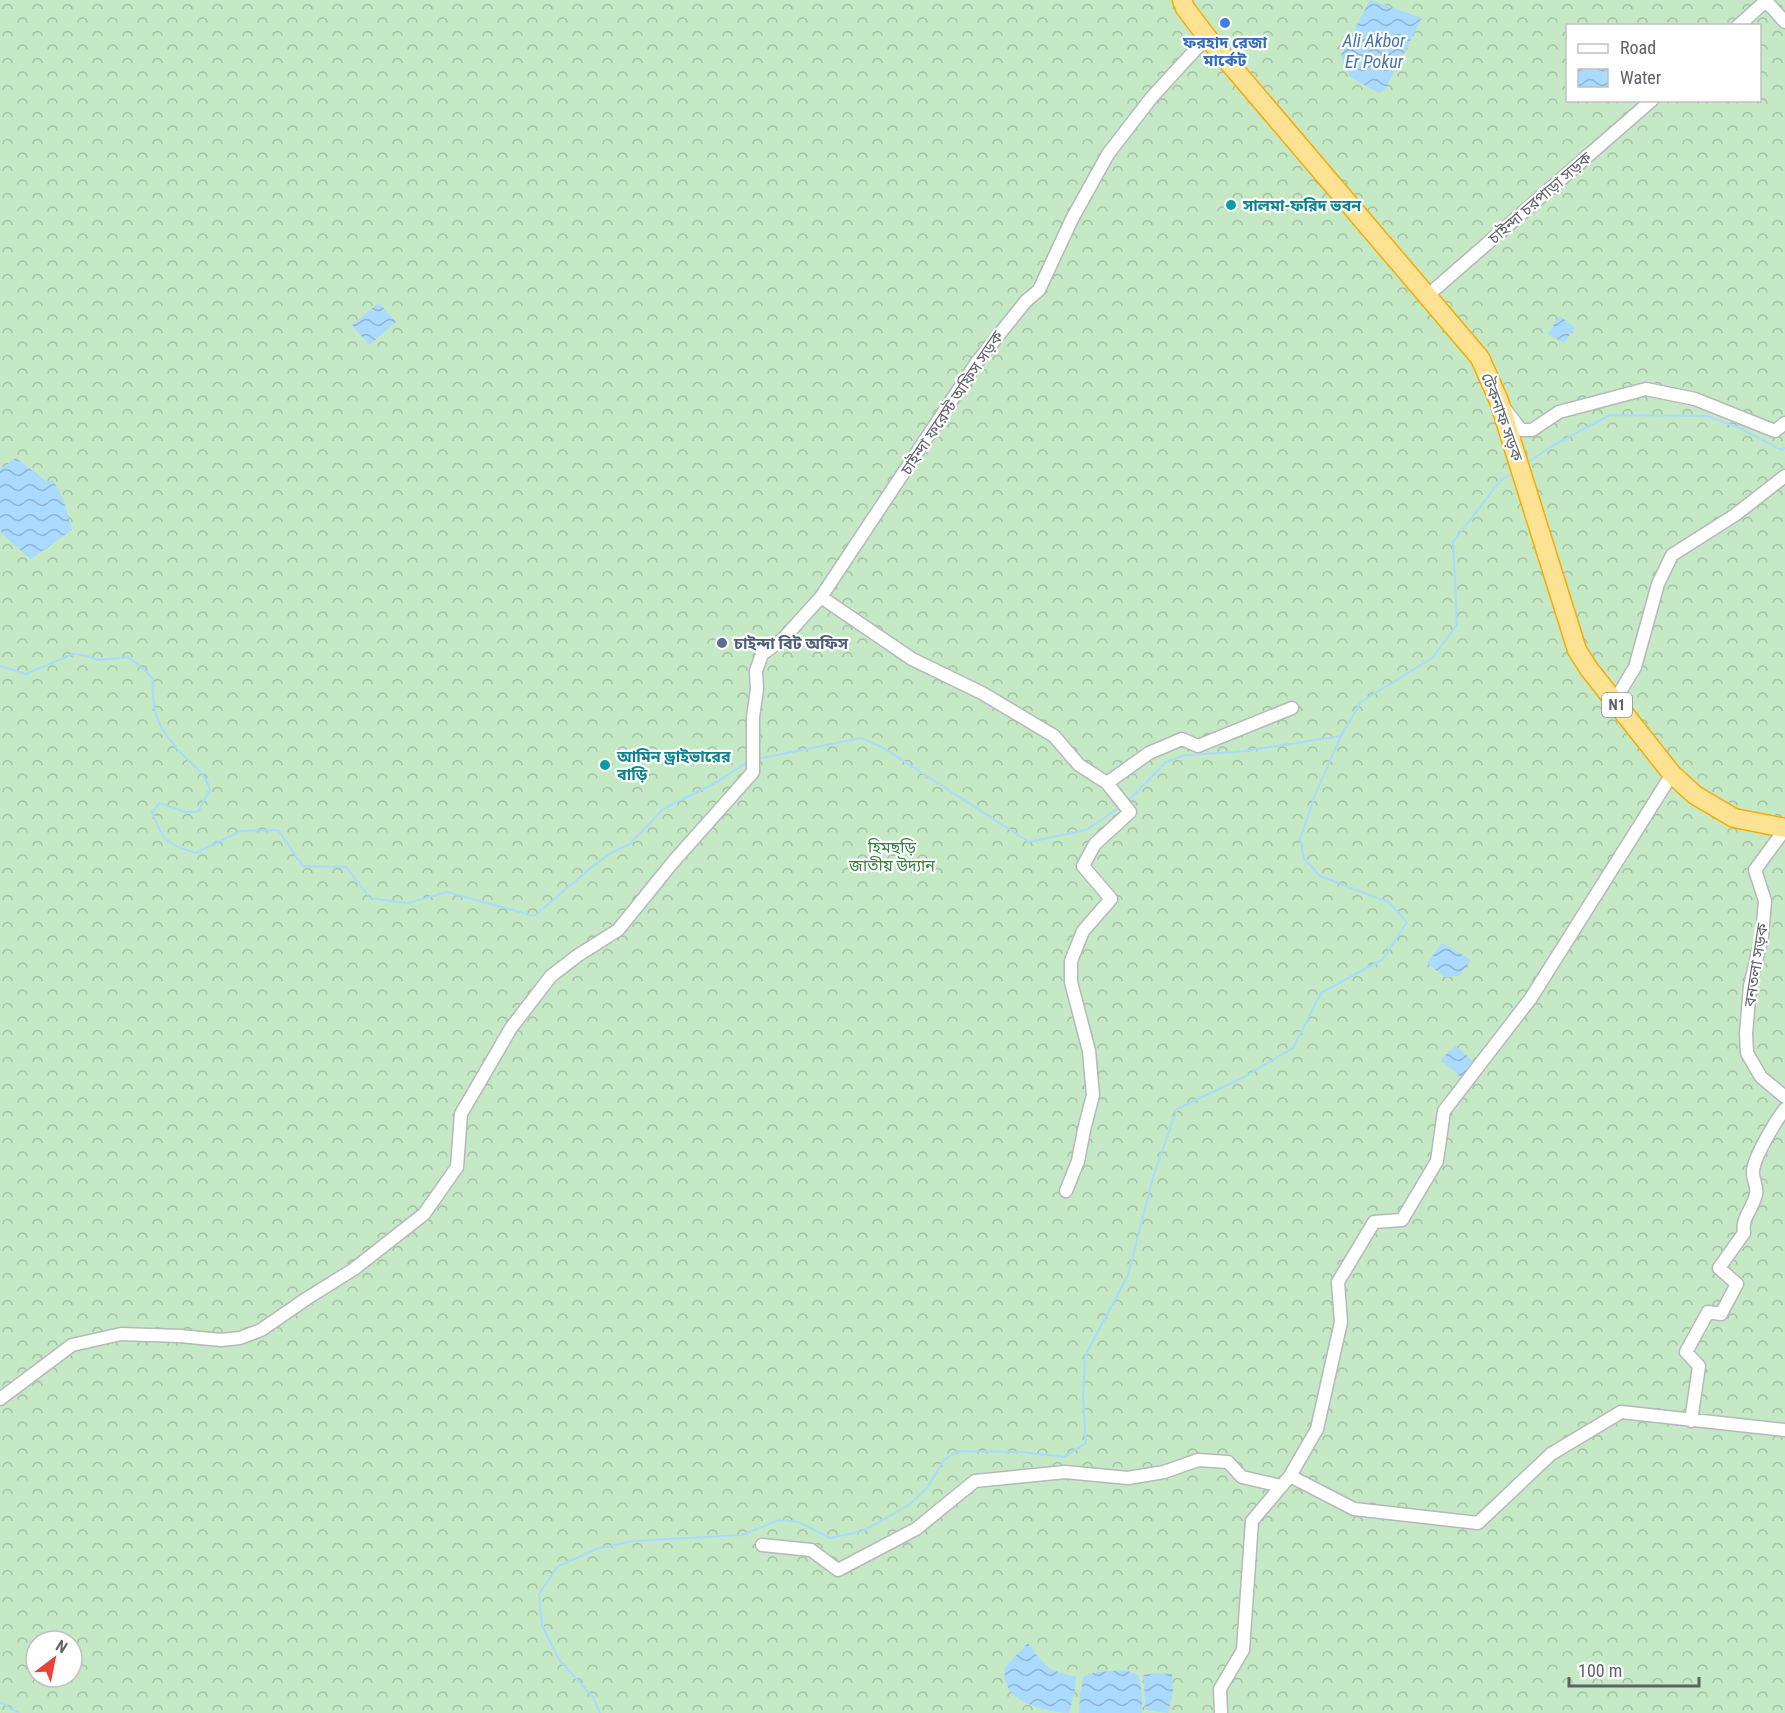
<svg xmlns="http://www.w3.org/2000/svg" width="1785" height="1713" viewBox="0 0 1785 1713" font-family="'Roboto Condensed','Noto Sans Bengali',sans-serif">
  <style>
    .forest { fill: url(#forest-crowns); fill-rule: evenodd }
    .water { fill: url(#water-waves) }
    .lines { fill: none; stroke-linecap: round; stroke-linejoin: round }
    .stream { stroke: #aadaff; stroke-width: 2 }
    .minor-casing { stroke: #b5b8bc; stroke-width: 15 }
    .highway-casing { stroke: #f9ab00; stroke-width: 21 }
    .minor { stroke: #fff; stroke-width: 12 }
    .highway { stroke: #fde293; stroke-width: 18 }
    .shop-dot { fill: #3f7fe0; stroke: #fff; stroke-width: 2 }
    .culture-dot { fill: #0f9aa8; stroke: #fff; stroke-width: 2 }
    .service-dot { fill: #5c6f8a; stroke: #fff; stroke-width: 2 }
    .labels { text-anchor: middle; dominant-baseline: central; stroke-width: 4.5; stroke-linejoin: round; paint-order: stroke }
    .shield { fill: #fff; stroke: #8f9295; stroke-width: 1.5 }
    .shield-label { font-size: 15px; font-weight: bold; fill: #5f6368 }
    .shop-label { font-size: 16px; font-weight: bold; fill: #366cbe; stroke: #fff }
    .street-label { font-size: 16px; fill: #5f6368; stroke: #fff }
    .culture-label { font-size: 16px; font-weight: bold; fill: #0d838f; stroke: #fff; text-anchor: start }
    .service-label { font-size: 16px; font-weight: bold; fill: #4e5e75; stroke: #fff; text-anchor: start }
    .park-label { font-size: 16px; fill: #348238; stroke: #fff }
    .water-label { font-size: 18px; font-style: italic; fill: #4174aa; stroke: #fff }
  </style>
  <defs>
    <pattern id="forest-crowns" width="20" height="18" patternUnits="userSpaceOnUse" patternTransform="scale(1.5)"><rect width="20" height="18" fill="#c5e8c5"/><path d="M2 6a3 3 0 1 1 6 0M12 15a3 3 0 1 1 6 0" fill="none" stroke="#a3c0a4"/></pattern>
    <pattern id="water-waves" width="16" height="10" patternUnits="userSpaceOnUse" patternTransform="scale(1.5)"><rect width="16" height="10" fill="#aadaff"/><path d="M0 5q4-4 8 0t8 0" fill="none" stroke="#8eb4d2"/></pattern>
  </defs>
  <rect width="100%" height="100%" fill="#f1efe8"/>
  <!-- forest -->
  <path class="forest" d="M0,0H1785V1713H0ZM1568,26H1760V100H1568ZM36,1641H72V1677H36Z"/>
  <!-- water -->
  <path class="water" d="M1370,0L1422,18L1385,90L1379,93L1350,77L1341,55Z
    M379,303L396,322L369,345L352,325Z
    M1559,316L1575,327L1564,343L1548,334Z
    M16,458L46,481H53C64,496 67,512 72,530L31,559L2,534L0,528V469Z
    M1442,943L1471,960L1459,976L1445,977L1427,963Z
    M1456,1046L1475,1063L1464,1079L1443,1062L1442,1058Z
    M1028,1643C1046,1667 1046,1670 1076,1677L1075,1691L1069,1713C1050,1712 1012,1705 1006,1682C1004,1678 1005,1672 1005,1667Z
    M1125,1670L1138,1675L1142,1693V1713H1079L1080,1694L1084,1676L1097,1672Z
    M1156,1673L1172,1674L1173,1692L1168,1713L1146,1710L1143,1675Z"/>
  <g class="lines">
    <!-- stream -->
    <path class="stream" d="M1527,463L1552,446L1610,415L1707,416L1742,429L1781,450L1785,448
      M0,666L26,674L73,654L87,656L97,660L128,657L146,671L153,679C150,716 162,734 187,759C200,772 203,771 210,789L198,812H185L160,803L152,812C164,842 165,843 196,853L241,831L278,830L303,866L346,867L370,898L408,903L447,892L534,916L593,866L611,853L630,844L663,809L717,782L749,761
      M757,759L861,738L882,747L1029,842L1086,830L1120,807
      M1127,802L1166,762L1185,755L1237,752L1341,736
      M0,1702L19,1713
      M600,1713L593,1697L560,1661L542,1625L539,1594L557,1567L596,1549L633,1541L742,1535L779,1520L799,1522L830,1538L863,1531L909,1505L927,1488L944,1460L958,1451L1022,1452L1064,1457L1086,1443L1083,1398L1085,1356L1128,1275L1154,1174L1177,1109L1244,1077L1293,1048L1321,993L1383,959L1407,922L1388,902L1320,876L1304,858L1300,839L1315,795L1341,736L1361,702L1432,658L1457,625L1453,542L1500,481L1513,473"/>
    <!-- minor casing -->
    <g class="minor-casing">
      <path id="minor" d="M1766,1L1785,22
        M1738,26L1767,0
        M1427,296L1652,100
        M1505,409L1521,430H1532L1559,412L1646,389L1695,399L1775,431L1785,423
        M821,597L912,659L982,693L1054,736L1079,765L1107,783L1149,753L1182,739L1198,746L1292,708
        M1614,702L1635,667L1658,584L1672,555L1735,515L1785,476
        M1785,829L1755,870L1765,901L1762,936L1750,986L1746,1034L1747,1053L1761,1077L1785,1097
        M1066,1191L1078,1161L1084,1130L1093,1095L1089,1051L1071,982V961L1083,931L1111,899L1083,866L1095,844L1130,812L1107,783
        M0,1399L72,1345L121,1334L180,1336L221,1340L240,1338L261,1330L306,1299L354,1269L424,1214L457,1167L461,1114L511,1028L551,976L577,956L618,930L673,862L753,772V717L757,689L756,671L762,654L783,639L821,597L977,362L1026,301L1039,290L1072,219L1108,154L1152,97L1207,37
        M1691,1421L1699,1366L1686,1352L1708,1312L1721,1314L1737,1284L1719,1268L1744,1233C1741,1218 1753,1209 1756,1194C1758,1187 1752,1179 1753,1171C1754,1157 1776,1120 1785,1109
        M1290,1476L1354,1509L1478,1523L1551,1454L1621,1412L1785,1430
        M762,1545L811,1550L838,1570L916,1529L975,1481L1065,1472L1128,1478L1164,1472L1198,1460L1228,1462L1242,1477L1281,1486
        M1221,1713L1220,1689L1243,1650L1252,1521L1290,1476L1317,1429L1341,1322L1338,1282L1374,1222L1402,1220L1437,1161L1444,1111L1531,998L1672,774"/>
    </g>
    <!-- highway casing -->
    <g class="highway-casing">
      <path id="highway" d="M1182,0L1185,8L1207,37L1480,358L1499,401L1577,650L1589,669L1672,774L1695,795L1734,818L1785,828"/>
    </g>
    <!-- minor -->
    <use href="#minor" class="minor"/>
    <!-- highway -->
    <use href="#highway" class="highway"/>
  </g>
  <!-- markers -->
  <circle class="shop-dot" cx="1225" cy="23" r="6"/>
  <g class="culture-dot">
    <circle cx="1231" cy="205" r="6"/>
    <circle cx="605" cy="765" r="6"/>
  </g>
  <circle class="service-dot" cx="722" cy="643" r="6"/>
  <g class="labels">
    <!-- shield labels -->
    <rect class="shield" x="1602" y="693" width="30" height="24" rx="4.5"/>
    <g class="shield-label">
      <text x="1617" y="705">N1</text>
    </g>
    <!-- shop labels -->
    <g class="shop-label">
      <text x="1225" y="42">ফরহাদ রেজা<tspan x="1225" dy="18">মার্কেট</tspan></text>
    </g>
    <!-- street labels -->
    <g class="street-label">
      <text transform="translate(1540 198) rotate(-41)">চাইন্দা চরপাড়া সড়ক</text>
      <text transform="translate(952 403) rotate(-56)">চাইন্দা ফরেস্ট অফিস সড়ক</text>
      <text transform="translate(1502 417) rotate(70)">টেকনাফ সড়ক</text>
      <text transform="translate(1756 965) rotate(-81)">বনতলা সড়ক</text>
    </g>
    <!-- culture labels -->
    <g class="culture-label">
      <text x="1243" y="205">সালমা-ফরিদ ভবন</text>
      <text x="617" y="756">আমিন ড্রাইভারের<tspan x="617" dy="18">বাড়ি</tspan></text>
    </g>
    <!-- service labels -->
    <g class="service-label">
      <text x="734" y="643">চাইন্দা বিট অফিস</text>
    </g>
    <!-- park labels -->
    <g class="park-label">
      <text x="892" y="847">হিমছড়ি<tspan x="892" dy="18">জাতীয় উদ্যান</tspan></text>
    </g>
    <!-- water labels -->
    <g class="water-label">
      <text x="1374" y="40">Ali Akbor<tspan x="1374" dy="21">Er Pokur</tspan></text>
    </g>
  </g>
  <!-- legend -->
  <rect x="1566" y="24" width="195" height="78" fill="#ffffff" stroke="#bfc1c3" stroke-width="1.5"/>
  <rect x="1578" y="44" width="30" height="9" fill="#ffffff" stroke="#bfc1c3" stroke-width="1.5"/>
  <text x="1620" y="54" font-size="18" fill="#5f6368">Road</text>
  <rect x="1578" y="69" width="30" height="18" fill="url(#water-waves)" stroke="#bfc1c3" stroke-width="1.5"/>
  <text x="1620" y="84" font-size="18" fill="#5f6368">Water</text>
  <!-- north arrow -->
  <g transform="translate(54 1659) rotate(32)"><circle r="28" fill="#ffffff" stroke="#bfc1c3" stroke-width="1.5"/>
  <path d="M0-4.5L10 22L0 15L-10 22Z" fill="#ea4335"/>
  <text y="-9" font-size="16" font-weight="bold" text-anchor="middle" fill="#5f6368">N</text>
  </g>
  <!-- scale -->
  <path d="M1569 1677v9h130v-9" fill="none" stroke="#5f6368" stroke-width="3"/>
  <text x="1578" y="1677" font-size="18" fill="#5f6368" stroke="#ffffff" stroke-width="4.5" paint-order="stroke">100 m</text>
</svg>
